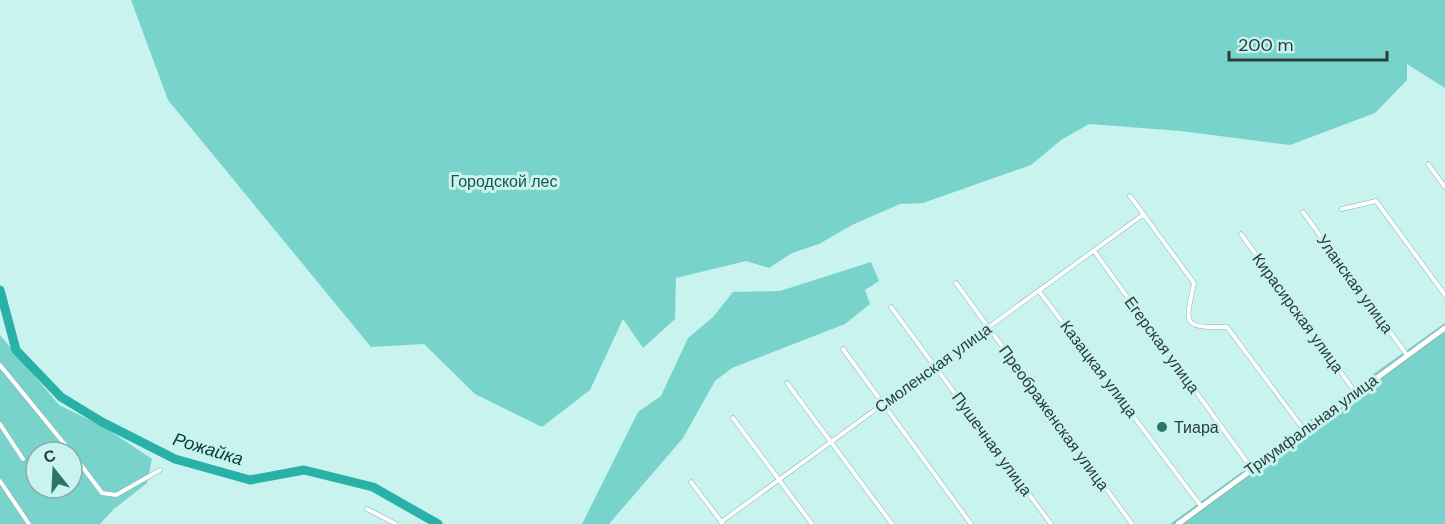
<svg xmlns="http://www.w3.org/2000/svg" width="1445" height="524" viewBox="0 0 1445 524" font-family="'DM Sans',sans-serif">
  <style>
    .green { fill: #78d4ca; fill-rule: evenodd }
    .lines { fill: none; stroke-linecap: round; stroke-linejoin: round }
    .river { stroke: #28b1a6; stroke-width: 9 }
    .minor-casing { stroke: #8bb4ae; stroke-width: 5 }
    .tertiary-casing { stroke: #8bb4ae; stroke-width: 7 }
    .minor { stroke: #fff; stroke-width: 4 }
    .tertiary { stroke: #fff; stroke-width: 5 }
    .poi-dot { fill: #2c746d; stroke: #c8f3ee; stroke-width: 2 }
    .labels { text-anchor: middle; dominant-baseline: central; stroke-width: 6; stroke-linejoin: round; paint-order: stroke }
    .park-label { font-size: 16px; fill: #1d534e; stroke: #c8f3ee }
    .street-label { font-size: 16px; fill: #2b3c3a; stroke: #c8f3ee }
    .poi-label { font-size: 16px; fill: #2b3c3a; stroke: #c8f3ee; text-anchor: start }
    .water-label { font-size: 18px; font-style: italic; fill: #04403b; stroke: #c8f3ee }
  </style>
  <rect width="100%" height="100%" fill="#c8f3ee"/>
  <!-- green -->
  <path class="green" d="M131,0H1445V88L1407,64V80L1375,113L1290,145L1181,131L1089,124L1061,140L1031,165L923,203L900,204L852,225L819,244L792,253L769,268L746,261L676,278L675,319L643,348L623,319L590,390L542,427L475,394L424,344L371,347L168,100Z
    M871,262L879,281L865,290L870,304L845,324L732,368L715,381L683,438L609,524H582L638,412L661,396L688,338L713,317L733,292L780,291Z
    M1445,323V524H1170L1250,466L1302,425Z
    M0,335L59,405L104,427L152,459L147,483L114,509L100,524H0ZM36,452H72V488H36Z"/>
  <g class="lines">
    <!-- river -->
    <path class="river" d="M0,290L16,350L61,397L102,422L175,459L250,480L304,470L373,487L438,524"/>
    <!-- minor casing -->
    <g class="minor-casing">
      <path id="minor" d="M1428,164L1445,187
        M1130,196L1194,283C1186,324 1180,328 1227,327L1304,430
        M1342,209L1376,201L1445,295
        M1303,212L1407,355
        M1241,234L1355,392
        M1094,251L1252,469
        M956,283L1132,524
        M1039,291L1201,506
        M891,307L1051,524
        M843,349L971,524
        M0,365L71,452
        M787,383L892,524
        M733,418L812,524
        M0,424L23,459
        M72,453L102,493L116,495L160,470
        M0,481L29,524
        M691,482L723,524
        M367,509L396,524
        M721,522L1144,214"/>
    </g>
    <!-- tertiary casing -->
    <g class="tertiary-casing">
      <path id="tertiary" d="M1178,524L1445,328"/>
    </g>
    <!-- minor -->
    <use href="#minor" class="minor"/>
    <!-- tertiary -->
    <use href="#tertiary" class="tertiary"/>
  </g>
  <!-- markers -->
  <circle class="poi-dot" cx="1162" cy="427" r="6"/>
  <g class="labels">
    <!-- park labels -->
    <g class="park-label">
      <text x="504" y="181">Городской лес</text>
    </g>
    <!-- street labels -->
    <g class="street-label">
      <text transform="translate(1355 284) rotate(54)">Уланская улица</text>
      <text transform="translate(1298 313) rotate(54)">Кирасирская улица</text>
      <text transform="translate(1162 345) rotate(54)">Егерская улица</text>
      <text transform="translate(933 368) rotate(-36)">Смоленская улица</text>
      <text transform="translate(1099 369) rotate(53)">Казацкая улица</text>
      <text transform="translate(1054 418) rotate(54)">Преображенская улица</text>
      <text transform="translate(1311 425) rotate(-36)">Триумфальная улица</text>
      <text transform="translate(992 444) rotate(54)">Пушечная улица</text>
    </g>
    <!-- poi labels -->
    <g class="poi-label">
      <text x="1174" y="427">Тиара</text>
    </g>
    <!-- water labels -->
    <g class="water-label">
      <text transform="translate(208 449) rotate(17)">Рожайка</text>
    </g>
  </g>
  <!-- north arrow -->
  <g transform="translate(54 470) rotate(342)"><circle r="28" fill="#c8f3ee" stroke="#89aaa6" stroke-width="1.5"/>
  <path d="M0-4.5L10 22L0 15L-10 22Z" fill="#2c746d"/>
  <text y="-9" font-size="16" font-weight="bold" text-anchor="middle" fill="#2b3c3a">С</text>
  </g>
  <!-- scale -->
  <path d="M1229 51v9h158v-9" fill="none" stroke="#2b3c3a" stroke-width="3"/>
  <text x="1238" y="51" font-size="18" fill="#2b3c3a" stroke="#c8f3ee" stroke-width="4.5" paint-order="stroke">200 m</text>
</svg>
